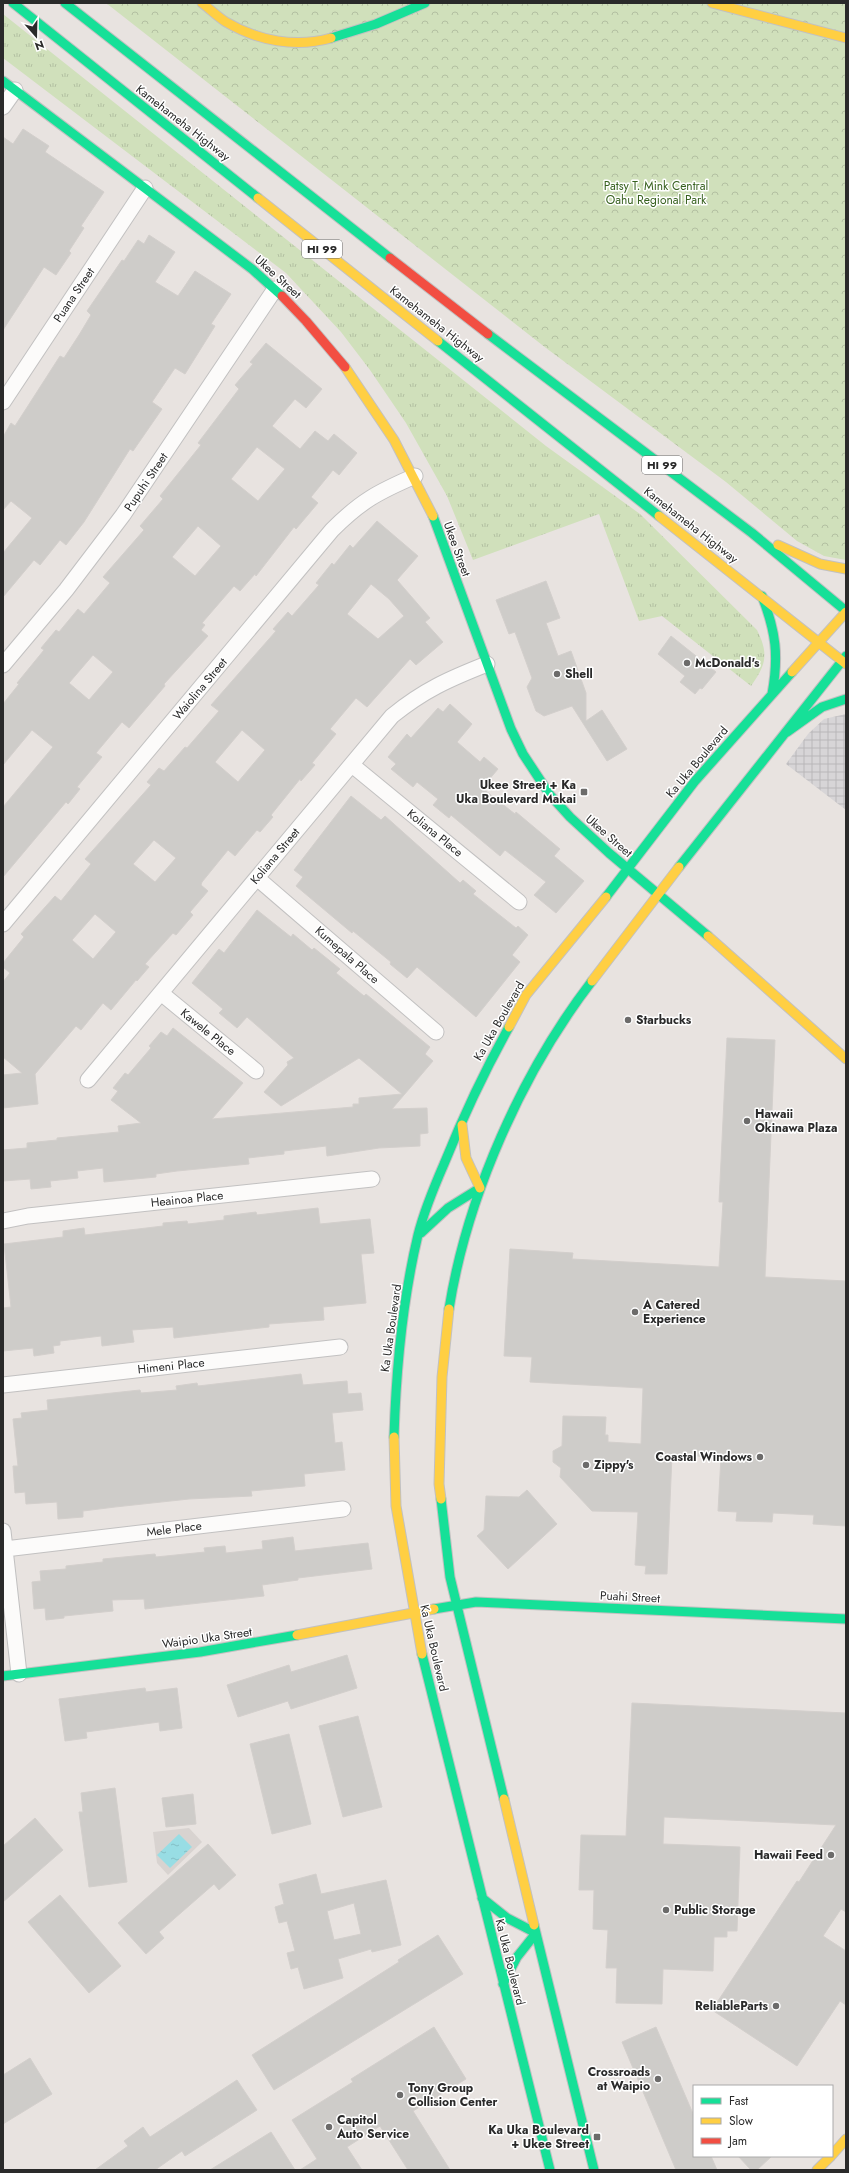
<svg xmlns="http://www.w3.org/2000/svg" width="849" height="2173" viewBox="0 0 849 2173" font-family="Jost,sans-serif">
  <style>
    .industrial { fill: url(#industrial-grid) }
    .grass { fill: url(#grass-tufts) }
    .park { fill: url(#park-crowns) }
    .plaza { fill: #d8d3d0 }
    .water { fill: url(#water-ripples) }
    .building { fill: #ceccc9; stroke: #d3cfcc; fill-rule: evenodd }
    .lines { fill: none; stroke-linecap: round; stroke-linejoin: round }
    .street-casing { stroke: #c2c1c1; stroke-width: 17 }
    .fast-casing { stroke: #c2c1c1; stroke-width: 11 }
    .slow-casing { stroke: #c2c1c1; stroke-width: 11 }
    .jam-casing { stroke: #c2c1c1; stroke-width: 11 }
    .street { stroke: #fcfbfa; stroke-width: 15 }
    .fast { stroke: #16e098; stroke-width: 9 }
    .slow { stroke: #ffcf43; stroke-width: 9 }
    .jam { stroke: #f24e42; stroke-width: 9 }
    .poi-dot { fill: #6c6b6a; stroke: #fff; stroke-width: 1.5 }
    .labels { text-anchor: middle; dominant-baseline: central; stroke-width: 3; stroke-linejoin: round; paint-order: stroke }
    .shield { fill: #fff; stroke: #6a6a6a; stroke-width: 1 }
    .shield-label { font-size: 11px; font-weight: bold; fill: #2a2a2a }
    .street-label { font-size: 12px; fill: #2a2a2a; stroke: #fff }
    .park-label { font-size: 12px; fill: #37611f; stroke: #fff }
    .poi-label { font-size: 12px; font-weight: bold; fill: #2a2a2a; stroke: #fff; text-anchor: start }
  </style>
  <defs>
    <pattern id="industrial-grid" width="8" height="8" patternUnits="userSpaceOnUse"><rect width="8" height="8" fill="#d7d5d7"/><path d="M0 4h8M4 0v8" fill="none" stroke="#b9b7b9"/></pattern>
    <pattern id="grass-tufts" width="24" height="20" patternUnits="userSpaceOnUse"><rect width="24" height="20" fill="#d0e0bb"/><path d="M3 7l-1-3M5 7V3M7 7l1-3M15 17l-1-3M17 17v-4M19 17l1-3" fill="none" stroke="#b3c0a1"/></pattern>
    <pattern id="park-crowns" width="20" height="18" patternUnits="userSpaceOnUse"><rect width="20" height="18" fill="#d0e0bb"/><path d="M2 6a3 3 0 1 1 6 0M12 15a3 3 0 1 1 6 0" fill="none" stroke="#b3c0a1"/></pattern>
    <pattern id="water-ripples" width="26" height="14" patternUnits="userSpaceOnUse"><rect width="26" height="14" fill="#98dde4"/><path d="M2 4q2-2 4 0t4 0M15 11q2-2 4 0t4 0" fill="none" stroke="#83bec4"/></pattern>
  </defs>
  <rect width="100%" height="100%" fill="#e8e3e0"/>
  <!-- industrial -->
  <path class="industrial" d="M846,714V810L786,764L808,734L824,719Z"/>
  <!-- grass -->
  <path class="grass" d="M3,14L546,446L640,514L757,630C769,654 766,665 751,686L662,616L639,621L599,514L473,560L447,496L406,423L370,370L341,332L286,273L3,58Z"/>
  <!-- park -->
  <path class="park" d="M106,3H846V560L824,556L797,541L726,482L546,348Z"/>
  <!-- plaza -->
  <path class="plaza" d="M189,1828L202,1842L168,1875L157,1863L153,1832Z"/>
  <!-- water -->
  <path class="water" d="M179,1834L192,1847L170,1868L157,1855Z"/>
  <!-- building -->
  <path class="building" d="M23,129L49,146L45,152L104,192L81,226L84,228L69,251L71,253L56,275L44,267L3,330V137L13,144Z
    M149,235L175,252L155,282L178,296L195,271L231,294L211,324L215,326L185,374L175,368L152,402L162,409L133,451L130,449L84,522L66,545L60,540L40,565L34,560L3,597V553L32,518L11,501L3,510V437L11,423L15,426L60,356L64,358L79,335L91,315L87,311L122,260L124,261L138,240L144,244Z
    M266,343L322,389L306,408L295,399L272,426L300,449L315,431L328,441L334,434L357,453L339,475L333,470L311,497L318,503L296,529L294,527L256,576L255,574L240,591L234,586L202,623L205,625L201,630L208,636L164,684L165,686L129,728L122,722L96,753L102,757L77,787L80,789L68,804L66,802L3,877V807L53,747L32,730L3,765V704L19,684L17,683L44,650L41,648L56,630L59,632L78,609L84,614L110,583L103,577L144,530L140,526L163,499L160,496L201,445L198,443L239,389L235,385L253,364L250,362ZM257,447L285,469L258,501L231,479ZM198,526L221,546L195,576L172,557ZM93,655L113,672L89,700L69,683Z
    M377,521L418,556L397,580L430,618L425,622L443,642L416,665L410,659L367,707L356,698L330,729L336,734L312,763L315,765L301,781L300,779L271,815L273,817L260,832L257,830L235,856L228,850L202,882L201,885L208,891L190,912L193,915L176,935L173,933L145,964L149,967L137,981L136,980L111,1010L103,1003L81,1030L76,1026L35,1074L38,1104L3,1108V1075L22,1073L3,1057V982L10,973L3,967V963L24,937L21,934L55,896L61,901L91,864L85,859L151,785L147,782L159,768L164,771L185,747L187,748L219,711L211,705L276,631L273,629L288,612L292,616L319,585L316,583L332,563L334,565L350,545L353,548ZM371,584L389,599L404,616L378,639L347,614ZM242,730L265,750L238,782L215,762ZM154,840L176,858L155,882L133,864ZM95,914L116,932L93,959L72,940Z
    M546,581L560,618L546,623L558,656L571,651L586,693V721L602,710L627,749L607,761L572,706L544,716L536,711L527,687L532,678L515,632L509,634L496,600Z
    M671,636L716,672L702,689L700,688L695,694L680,682L685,676L658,654Z
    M450,704L472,724L457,742L480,762L484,757L498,769L482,788L515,814L516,812L560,849L554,856L584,881L556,913L534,895L546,882L505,850L500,856L451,815L449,818L433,805L438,799L417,782L413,787L391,769L396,764L388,757L407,734L411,738L438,708L443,712Z
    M351,796L381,820L385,816L460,883L463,880L476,891L473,894L516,928L518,926L528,935L512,955L520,962L476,1017L417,967L407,978L390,964L391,962L353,931L352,933L296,886L303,877L294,870Z
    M257,910L291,937L293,934L312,950L314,948L340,969L336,973L364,996L366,994L430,1047L425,1054L433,1061L392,1109L427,1108L428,1133L420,1134V1146L379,1148L327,1156L326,1146L284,1151V1154L248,1158L249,1164L177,1171L156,1174V1177L104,1182L103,1168L77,1171L78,1178L50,1181L51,1187L31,1189L30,1179L3,1181V1150L27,1148V1143L57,1140V1138L119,1132L118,1126L141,1123L111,1100L118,1091L113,1088L125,1073L128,1075L151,1048L149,1046L161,1032L167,1036L173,1028L243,1083L212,1119L353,1107V1104H359V1098L402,1094L359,1058L281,1106L264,1092L288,1065L287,1062L294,1058L247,1017L237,1028L219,1013L223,1009L192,983L219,949L224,953Z
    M727,1038L775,1040L765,1277L846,1281V1526L813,1524L814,1515L773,1513L772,1522L736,1521L737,1512L718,1511L721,1457L672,1455L667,1574H645L646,1566L635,1565L638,1512L592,1511L560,1477L561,1468L553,1462V1451L562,1446L563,1416L606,1417L605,1435H608V1442L641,1444L643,1388L530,1382L532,1357L504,1356L510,1249L573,1253L572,1259L719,1267L723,1202H719Z
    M318,1208L320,1224L370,1219L374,1253L361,1254L366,1303L323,1307L324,1320L269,1324V1327L174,1338L173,1327L132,1330L134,1342L102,1346L101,1336L60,1341V1345L53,1346L54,1353L34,1356L33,1348L3,1351V1308L11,1307L4,1244L63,1237V1231L84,1228L85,1235L138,1229L163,1226V1223L187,1221L188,1224L224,1220V1216L256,1212L257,1215Z
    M301,1374L303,1385L347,1381L348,1394L361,1393L363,1410L332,1413L335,1443L342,1442L345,1470L304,1474L305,1486L251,1491L252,1496L189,1499L115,1507L83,1511V1517L58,1519L57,1502L26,1504L25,1492L15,1493L13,1466H18L13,1419L22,1418L21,1413L48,1410L47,1400L140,1390L141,1393L177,1390L176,1386L197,1383L198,1386Z
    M527,1490L557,1524L508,1569L477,1536L484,1530L486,1496L519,1497Z
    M293,1537L295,1551L368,1543L372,1569L298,1578V1580L262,1585L264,1596L145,1609L144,1599L112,1600L113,1611L64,1616V1618L46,1620L45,1608L34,1609L32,1582L41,1581L40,1571L66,1569V1566L103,1562V1559L155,1554L156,1557L205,1552L204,1548L225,1546L226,1553L263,1549L262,1541Z
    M347,1655L357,1688L291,1709L288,1701L238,1717L227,1685L289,1665L291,1672Z
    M145,1688L146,1692L177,1688L182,1728L160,1731L159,1722L86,1732L87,1738L65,1741L59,1699Z
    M632,1703L846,1713V1912L841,1909L823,1936L846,1951V2005L840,2001L797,2066L712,2010L797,1881L799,1882L836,1825L664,1817L663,1844L740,1847L737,1931H727V1937H714L713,1971L663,1969L662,2004L616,2003L617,1968H606L608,1930L593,1929L594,1890H579L581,1835L626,1836Z
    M358,1716L382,1807L343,1817L319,1726Z
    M289,1734L311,1824L272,1834L250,1744Z
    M115,1788L127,1882L89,1887L79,1812H83L81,1793Z
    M193,1794L196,1824L166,1827L162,1798Z
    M35,1818L63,1850L3,1902V1846Z
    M208,1844L236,1875L219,1890L214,1884L159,1932L164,1938L146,1954L118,1923Z
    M316,1874L321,1894L386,1880L401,1945L372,1952L371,1949L338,1959L343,1978L304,1989L298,1967L291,1969L287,1953L295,1951L287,1921L279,1923L275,1907L284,1904L279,1884ZM354,1903L361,1934L334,1940L327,1911Z
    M60,1895L121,1966L89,1993L28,1922Z
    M438,1935L463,1974L274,2090L252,2055L399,1962L398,1960Z
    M434,2027L466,2079L413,2111L450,2170H408L380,2126L347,2147L362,2170H300L317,2159L292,2120L353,2082L351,2079Z
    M656,2027L694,2116V2156H711L717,2170H676L622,2042Z
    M30,2058L52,2094L3,2124V2075Z
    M237,2080L257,2110L185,2156L182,2151L155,2170H95L128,2146L124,2141L143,2127L150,2137Z
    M271,2132L295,2170H210Z
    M738,2156H772L757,2170H751Z"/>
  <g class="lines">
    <!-- street casing -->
    <g class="street-casing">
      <path id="street" d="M3,107L15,90
        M3,402L145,188
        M3,665L66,590L123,515L275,289
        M352,765L519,902
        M257,878L436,1032
        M3,924L332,530C361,501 378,492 415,476
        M161,993L256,1071
        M88,1080L392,716C424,690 449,679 487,664
        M3,1221L28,1216L372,1179
        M3,1385L340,1347
        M3,1531L19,1674
        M5,1549L343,1509"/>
    </g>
    <!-- fast casing -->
    <g class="fast-casing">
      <path id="fast" d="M13,3L258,198
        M65,3L390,258
        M331,38L376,24L425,3
        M3,81L252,269L282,296
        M488,334L752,533L846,611
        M438,341L659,516
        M433,516L511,729L523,754L550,795L570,817L609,853L708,936
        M762,596C776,632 779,656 772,694
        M787,732L822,707L846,699
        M679,867L846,656
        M606,897L695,781L792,672
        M421,1233L448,1208L480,1188
        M449,1309C467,1196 522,1072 592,981
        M394,1437C396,1370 402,1302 418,1235C424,1211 434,1187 444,1164C463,1117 484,1072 509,1027
        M441,1499L450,1577L504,1799
        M434,1609L476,1602L846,1619
        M422,1654L550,2170
        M3,1676L200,1652L297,1635
        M482,1898L507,1918L536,1933L517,1957L503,1984
        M534,1925L594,2170"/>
    </g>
    <!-- slow casing -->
    <g class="slow-casing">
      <path id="slow" d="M202,3C210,9 218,17 226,22C258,41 296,48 331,38
        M712,3L846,38
        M258,198L438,341
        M345,367L394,440L433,516
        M659,516L846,664
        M778,545L820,564L846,569
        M792,672L846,612
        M708,936L846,1059
        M592,981L679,867
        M509,1027L526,995L606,897
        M462,1125L466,1158L480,1188
        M394,1437L396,1506L422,1654
        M441,1499L439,1484L442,1377L449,1309
        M297,1635L434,1609
        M504,1799L534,1925
        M832,2155L846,2139
        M817,2170L831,2156"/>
    </g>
    <!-- jam casing -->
    <g class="jam-casing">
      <path id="jam" d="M390,258L488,334
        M282,296L306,321L345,367"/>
    </g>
    <!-- street -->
    <use href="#street" class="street"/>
    <!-- fast -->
    <use href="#fast" class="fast"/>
    <!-- slow -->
    <use href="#slow" class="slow"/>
    <!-- jam -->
    <use href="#jam" class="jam"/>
  </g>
  <!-- markers -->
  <g class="poi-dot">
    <circle cx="687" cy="663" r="4"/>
    <circle cx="557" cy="674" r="4"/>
    <rect x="580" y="788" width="8" height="8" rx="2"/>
    <circle cx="628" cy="1020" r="4"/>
    <circle cx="747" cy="1121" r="4"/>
    <circle cx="635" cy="1312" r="4"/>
    <circle cx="760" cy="1457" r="4"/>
    <circle cx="586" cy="1465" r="4"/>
    <circle cx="831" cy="1855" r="4"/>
    <circle cx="666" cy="1910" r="4"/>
    <circle cx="776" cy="2006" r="4"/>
    <circle cx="658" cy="2079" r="4"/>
    <circle cx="400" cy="2095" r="4"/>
    <circle cx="329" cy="2127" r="4"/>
    <rect x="593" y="2133" width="8" height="8" rx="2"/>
  </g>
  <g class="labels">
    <!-- shield labels -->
    <g class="shield">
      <rect x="302" y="240" width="40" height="18" rx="3"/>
      <rect x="642" y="456" width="40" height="18" rx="3"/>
    </g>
    <g class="shield-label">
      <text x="322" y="249">HI 99</text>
      <text x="662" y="465">HI 99</text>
    </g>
    <!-- street labels -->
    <g class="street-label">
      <text transform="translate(183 123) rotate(38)">Kamehameha Highway</text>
      <text transform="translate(278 277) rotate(42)">Ukee Street</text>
      <text transform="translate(74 295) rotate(-56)">Puana Street</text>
      <text transform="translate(437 324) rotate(38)">Kamehameha Highway</text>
      <text transform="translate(146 482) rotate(-56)">Pupuhi Street</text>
      <text transform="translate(691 525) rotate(38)">Kamehameha Highway</text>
      <text transform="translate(457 549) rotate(70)">Ukee Street</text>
      <text transform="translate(200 689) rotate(-50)">Waiolina Street</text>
      <text transform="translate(697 762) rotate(-50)">Ka Uka Boulevard</text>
      <text transform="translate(435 833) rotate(39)">Koliana Place</text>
      <text transform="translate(609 836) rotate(41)">Ukee Street</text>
      <text transform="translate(275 856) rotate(-50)">Koliana Street</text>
      <text transform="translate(347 955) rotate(41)">Kumepala Place</text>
      <text transform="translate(499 1021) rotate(-60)">Ka Uka Boulevard</text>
      <text transform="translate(208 1032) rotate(39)">Kawele Place</text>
      <text transform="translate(187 1199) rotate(-6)">Heainoa Place</text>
      <text transform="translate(391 1328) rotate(-82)">Ka Uka Boulevard</text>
      <text transform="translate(171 1366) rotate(-6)">Himeni Place</text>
      <text transform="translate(174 1529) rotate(-7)">Mele Place</text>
      <text transform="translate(630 1597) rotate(3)">Puahi Street</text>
      <text transform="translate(207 1638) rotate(-8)">Waipio Uka Street</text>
      <text transform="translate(434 1648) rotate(77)">Ka Uka Boulevard</text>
      <text transform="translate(510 1962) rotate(76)">Ka Uka Boulevard</text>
    </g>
    <!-- park labels -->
    <g class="park-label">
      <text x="656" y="186">Patsy T. Mink Central<tspan x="656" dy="14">Oahu Regional Park</tspan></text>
    </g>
    <!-- poi labels -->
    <g class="poi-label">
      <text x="695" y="663">McDonald's</text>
      <text x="565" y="674">Shell</text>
      <text x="576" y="785" text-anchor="end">Ukee Street + Ka<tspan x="576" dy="14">Uka Boulevard Makai</tspan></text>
      <text x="636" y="1020">Starbucks</text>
      <text x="755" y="1114">Hawaii<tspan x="755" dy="14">Okinawa Plaza</tspan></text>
      <text x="643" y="1305">A Catered<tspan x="643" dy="14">Experience</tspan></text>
      <text x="752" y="1457" text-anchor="end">Coastal Windows</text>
      <text x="594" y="1465">Zippy's</text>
      <text x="823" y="1855" text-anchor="end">Hawaii Feed</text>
      <text x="674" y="1910">Public Storage</text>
      <text x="768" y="2006" text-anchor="end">ReliableParts</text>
      <text x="650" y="2072" text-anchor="end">Crossroads<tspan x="650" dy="14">at Waipio</tspan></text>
      <text x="408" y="2088">Tony Group<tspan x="408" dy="14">Collision Center</tspan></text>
      <text x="337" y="2120">Capitol<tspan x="337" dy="14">Auto Service</tspan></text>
      <text x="589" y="2130" text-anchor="end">Ka Uka Boulevard<tspan x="589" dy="14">+ Ukee Street</tspan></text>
    </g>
  </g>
  <!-- border -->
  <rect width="849" height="2173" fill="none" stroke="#2a2a2a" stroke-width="8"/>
  <!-- legend -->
  <rect x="693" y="2085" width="140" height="72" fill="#ffffff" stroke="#aaaaaa"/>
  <rect x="701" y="2098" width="20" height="6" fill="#16e098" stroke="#aaaaaa"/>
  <text x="729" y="2105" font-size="12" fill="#2a2a2a">Fast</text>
  <rect x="701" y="2118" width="20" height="6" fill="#ffcf43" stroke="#aaaaaa"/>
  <text x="729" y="2125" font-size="12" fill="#2a2a2a">Slow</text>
  <rect x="701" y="2138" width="20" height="6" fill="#f24e42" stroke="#aaaaaa"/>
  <text x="729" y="2145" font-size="12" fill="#2a2a2a">Jam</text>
  <!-- north arrow -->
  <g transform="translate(36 36) rotate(160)" stroke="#ffffff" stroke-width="3" paint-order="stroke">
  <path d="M0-3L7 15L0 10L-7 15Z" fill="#2a2a2a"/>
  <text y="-6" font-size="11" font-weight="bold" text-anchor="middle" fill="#2a2a2a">N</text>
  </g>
</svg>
